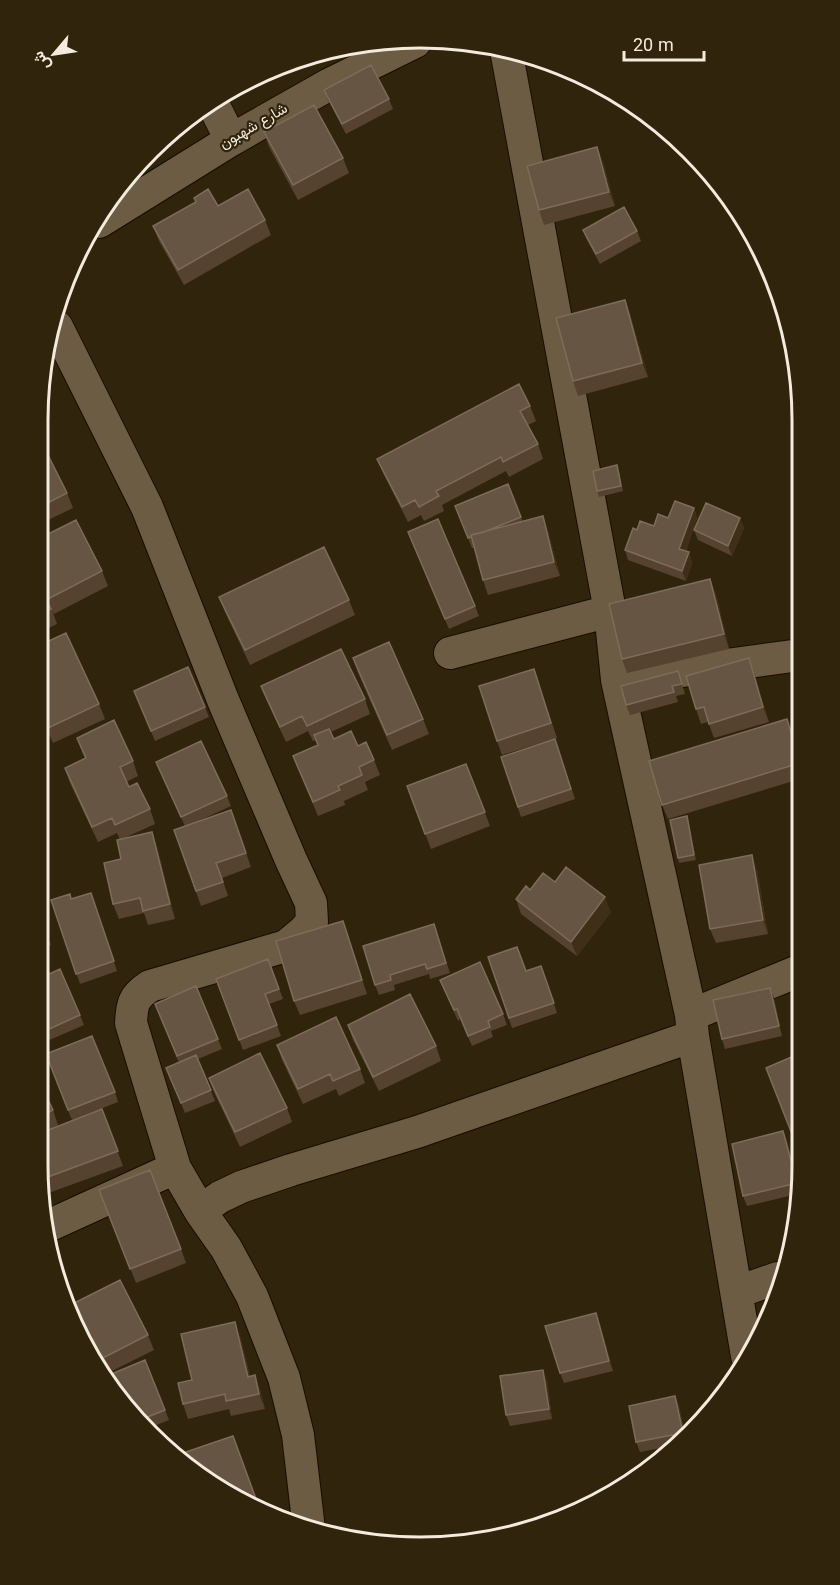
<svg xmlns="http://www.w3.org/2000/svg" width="840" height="1585" viewBox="0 0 840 1585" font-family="Georgia,Vazirmatn,serif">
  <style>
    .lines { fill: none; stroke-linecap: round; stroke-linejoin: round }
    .minor-casing { stroke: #190d00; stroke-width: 34 }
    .minor { stroke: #6b5c43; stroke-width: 32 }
    .wall { fill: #55432f }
    .shaded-wall { fill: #3f2f19 }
    .building { fill: #665542; stroke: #7c6c5a; stroke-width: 1.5 }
    .labels { text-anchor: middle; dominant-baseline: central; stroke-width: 4.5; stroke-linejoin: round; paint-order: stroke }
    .street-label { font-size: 15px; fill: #f4ebdd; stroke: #31240c }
    .rim { fill: none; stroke: #f4ebdd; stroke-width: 3 }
  </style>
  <rect width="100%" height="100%" fill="#31240c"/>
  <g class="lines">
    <!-- minor casing -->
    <g class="minor-casing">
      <path id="minor" d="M507,55L610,611L617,680L691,1015L693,1036L747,1356
        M214,106L231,140
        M99,222L231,140L330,84L415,42
        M57,327L147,507L223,700L291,860L311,903L312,922L304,931L286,946L150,986C133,997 132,1004 131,1023L175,1168L200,1211L226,1248L252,1296L284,1378L298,1435L309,1529
        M450,653L610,611
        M617,680L800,655
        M691,1015L801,970
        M200,1211L220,1197L241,1187L291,1170L417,1132L693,1036
        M48,1226L175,1168
        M737,1292L778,1278"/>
    </g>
    <!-- minor -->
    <use href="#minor" class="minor"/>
  </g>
  <!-- wall -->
  <path class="wall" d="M324,90L389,99L393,109L346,134L328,100Z
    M663,126L672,132L678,138L668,141Z
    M264,132L343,158L349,173L298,200L269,147Z
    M603,162L615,206L544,225L539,210Z
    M194,198L218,206L265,220L271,235L184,285L159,241L153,226L195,202Z
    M583,230L637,231L641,241L600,264L587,240Z
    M625,300L630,314L648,377L578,396L573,381Z
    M530,406L536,421L528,425L538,444L543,459L509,477L506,471L442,505L444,511L424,521L421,515L408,522L383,473L377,459Z
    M38,457L67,493L73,508L38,525Z
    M619,471L623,491L599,497L597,491Z
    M508,484L523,522L548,531L560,576L488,595L483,580L474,548H472L455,506Z
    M694,508L697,518L686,551L689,552L692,563L686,581L628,560L625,550L637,530L654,526L668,518Z
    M740,518L744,528L732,556L698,540L694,530Z
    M408,532L475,606L479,616L449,629Z
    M38,539L102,571L108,586L54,614L52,610L57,624L38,633Z
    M716,594L729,649L627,673L622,659Z
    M219,597L349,600L355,615L250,665L225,612Z
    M38,646L99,704L105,719L53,743L38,711Z
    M353,658L423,719L429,734L392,750L358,673Z
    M749,658L769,722L714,738L708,722L701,724L696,709Z
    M534,669L557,738L502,755L497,741Z
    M678,671L685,694L676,696L678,702L630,715L626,705Z
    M261,686L365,699L370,714L331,732L334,739L358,746L374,760L380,775L365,782L368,790L344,801L345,805L318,816L293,756L318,746L316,740L313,741L308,731L286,742L267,701Z
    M134,691L205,707L209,717L155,741Z
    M793,734L800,759V779L668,819L662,805Z
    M77,738L133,761L138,776L126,782L129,787L150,809L155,824L122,839L152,832L157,847L175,919L148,925L144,913L119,919L113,904L121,859L120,840L117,833L98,842L70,783L65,768L85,759Z
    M555,739L575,799L521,817L501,757Z
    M156,762L227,796L231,806L192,824L231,810L251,867L222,878L228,896L201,906L174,830L185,826Z
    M466,764L490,826L431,849L407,786Z
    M687,816L696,860L679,863L678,858Z
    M757,870L768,934L716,943L710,929Z
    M555,882L611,912L577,956L521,914L516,899Z
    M91,893L117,971L80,984L51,900L71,899Z
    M38,913L51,945L38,951Z
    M434,924L450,973L430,979L429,974L394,985L395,990L379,995L375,985Z
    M348,935L367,994L300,1015L294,1001Z
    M488,957L526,971L541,966L557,1013L512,1028Z
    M268,959L283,999L269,1004L281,1036L243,1050L216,979Z
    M38,979L80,1015L84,1025L38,1045Z
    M440,980L503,1014L507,1025L491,1031L493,1037L472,1046L460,1019L458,1021Z
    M774,998L782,1036L725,1049L722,1039Z
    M155,1004L218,1039L222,1049L198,1059L215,1101L185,1113L166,1068L179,1063Z
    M348,1025L436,1046L441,1061L379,1091L353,1040Z
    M277,1045L360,1069L365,1083L339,1096L336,1089L303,1104L282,1060Z
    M801,1053L802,1142L796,1144L766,1068Z
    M49,1064L115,1092L118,1102L72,1120Z
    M209,1078L287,1108L292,1122L240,1147L214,1092Z
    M38,1079L53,1110L58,1125L50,1129L102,1109L123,1166L43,1195L38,1165Z
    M783,1131L787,1141L801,1193L747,1206L743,1196Z
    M105,1205L181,1249L186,1263L136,1283Z
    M68,1306L148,1335L154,1350L108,1373L109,1375L145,1360L169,1420L149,1428L117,1398Z
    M600,1324L613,1371L564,1383L560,1373Z
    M240,1336L250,1376L255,1375L260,1390L265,1409L231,1416L229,1409L188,1419L183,1404L192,1380Z
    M547,1380L552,1419L510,1426L506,1415Z
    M675,1396L679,1406L686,1439L676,1445L640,1452L636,1442Z"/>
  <!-- shaded-wall -->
  <path class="shaded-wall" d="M289,62L270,81L268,75Z
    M597,147L603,162L615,206L609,192Z
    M625,300L630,314L648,377L642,363Z
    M694,508L697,518L683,559L679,549Z
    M543,516L548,531L560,576L554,562Z
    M740,518L744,528L732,556L728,546Z
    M689,552L692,563L686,581L682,571Z
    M710,579L716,594L729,649L724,634Z
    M749,658L754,673L769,722L763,707Z
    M687,816L689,822L696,860L694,855Z
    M152,832L157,847L175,919L170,904Z
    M752,855L757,870L768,934L763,920Z
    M605,897L611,912L577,956L571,942Z
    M343,921L348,935L367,994L362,980Z
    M770,988L774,998L782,1036L779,1026Z
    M783,1131L787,1141L801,1193L797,1183Z
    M596,1313L600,1324L613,1371L609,1361Z
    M235,1322L240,1336L253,1391L248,1377Z
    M543,1370L547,1380L552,1419L549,1409Z
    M255,1375L260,1390L265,1409L259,1394Z
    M675,1396L679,1406L685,1439L683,1433Z"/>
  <!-- building -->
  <path class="building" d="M371,65L389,99L342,124L324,90Z
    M314,105L343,158L293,185L264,132Z
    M597,147L609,192L539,210L527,166Z
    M208,189L218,206L248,189L265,220L178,270L153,226L196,202L194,198Z
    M624,207L637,231L596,254L583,230Z
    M625,300L642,363L573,381L556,318Z
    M519,384L530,406L520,411L538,444L503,462L501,457L436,491L439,496L419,507L415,500L402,507L377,459Z
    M47,453L67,493L38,508V457Z
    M617,465L621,486L597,491L593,471Z
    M508,484L521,517L484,532L471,535V537L468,538L455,506Z
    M675,501L694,508L679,549L689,552L682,571L625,550L633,528L637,530L640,521L654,526L658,514L668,518Z
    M706,503L740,518L728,546L694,530Z
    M543,516L554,562L483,580L471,535Z
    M438,519L475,606L445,619L408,532Z
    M76,520L102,571L48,599L38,579V539Z
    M324,547L349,600L245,650L219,597Z
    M710,579L724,634L622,659L609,604Z
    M38,583L51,609L38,616Z
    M66,633L99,704L48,728L38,708V646Z
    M389,642L423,719L387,735L353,658Z
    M341,649L365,699L307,726L302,716L280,727L261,686Z
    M749,658L763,707L709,724L704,707L696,709L686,676Z
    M188,667L205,707L151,731L134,691Z
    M534,669L551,723L497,741L479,686Z
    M678,671L682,684L672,686L674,692L626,705L621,686Z
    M787,719L800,763L662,805L649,761Z
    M114,720L133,761L120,767L129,787L137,783L150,809L115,825L112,818L92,827L65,768L86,758L77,738Z
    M329,729L334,739L351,731L358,746L366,742L374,760L359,767L362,775L338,786L340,790L313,802L293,756L318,745L314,735Z
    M555,739L571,789L518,807L501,757Z
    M201,741L227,796L181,817L156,762Z
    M466,764L485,812L425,834L407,786Z
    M231,810L246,853L216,863L223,882L196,891L174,830Z
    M687,816L694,855L678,858L670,820Z
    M152,832L170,904L143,911L140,898L113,904L104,863L121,859L117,840Z
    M752,855L763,920L710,929L699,865Z
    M566,867L605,897L571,942L516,899L526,886L530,890L543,873L555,882Z
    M91,893L114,961L76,974L51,900L70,894L71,899Z
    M38,913L46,931L38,934Z
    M343,921L362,980L294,1001L276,941Z
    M434,924L446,963L427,969L425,964L390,975L391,980L375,985L363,946Z
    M517,947L526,971L541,966L554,1003L509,1018L488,957Z
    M268,959L279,989L265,994L277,1025L239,1040L216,979Z
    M480,962L503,1014L488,1021L490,1027L468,1036L457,1009L454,1010L440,980Z
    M60,969L80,1015L38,1034V979Z
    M196,986L218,1039L177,1056L155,1004Z
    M770,988L779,1026L722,1039L713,1000Z
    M410,994L436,1046L373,1077L348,1025Z
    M336,1017L360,1069L333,1081L330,1074L298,1089L277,1045Z
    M92,1036L115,1092L68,1110L46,1054Z
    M260,1053L287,1108L235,1132L209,1078Z
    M801,1053L802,1130L792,1134L766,1068Z
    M196,1055L211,1090L181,1103L166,1068Z
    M38,1079L53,1110L38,1118Z
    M102,1109L118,1151L40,1180L38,1165V1134Z
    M783,1131L797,1183L743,1196L732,1144Z
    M150,1170L181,1249L130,1269L99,1190Z
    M120,1280L148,1335L97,1361L68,1306Z
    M596,1313L609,1361L560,1373L545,1326Z
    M235,1322L248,1377L255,1375L259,1394L226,1401L225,1394L183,1404L178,1383L192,1380L181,1334Z
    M145,1360L165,1410L140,1420L117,1398L102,1370L106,1368L109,1375Z
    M543,1370L549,1409L506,1415L500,1376Z
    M675,1396L683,1433L636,1442L629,1406Z
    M233,1436L259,1507L208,1483L177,1455Z"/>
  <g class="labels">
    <!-- street labels -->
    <g class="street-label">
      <text transform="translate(254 127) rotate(-30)">شارع شهبون</text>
    </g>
  </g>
  <!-- crop -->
  <path d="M0 0H840V1585H0ZM420 48H420A372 372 0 0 1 792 420V1165A372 372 0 0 1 420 1537H420A372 372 0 0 1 48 1165V420A372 372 0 0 1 420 48Z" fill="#31240c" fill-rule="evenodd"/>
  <path class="rim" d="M420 48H420A372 372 0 0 1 792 420V1165A372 372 0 0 1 420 1537H420A372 372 0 0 1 48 1165V420A372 372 0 0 1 420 48Z"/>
  <!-- north arrow -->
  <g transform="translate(54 54) rotate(241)" stroke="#31240c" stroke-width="4.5" paint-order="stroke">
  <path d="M0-4.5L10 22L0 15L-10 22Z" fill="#f4ebdd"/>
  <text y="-9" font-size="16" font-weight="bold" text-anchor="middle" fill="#f4ebdd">ش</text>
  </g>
  <!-- scale -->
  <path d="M624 51v9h80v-9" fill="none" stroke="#f4ebdd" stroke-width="3"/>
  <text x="633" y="51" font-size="18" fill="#f4ebdd" stroke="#31240c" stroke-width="4.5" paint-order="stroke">20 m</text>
</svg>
